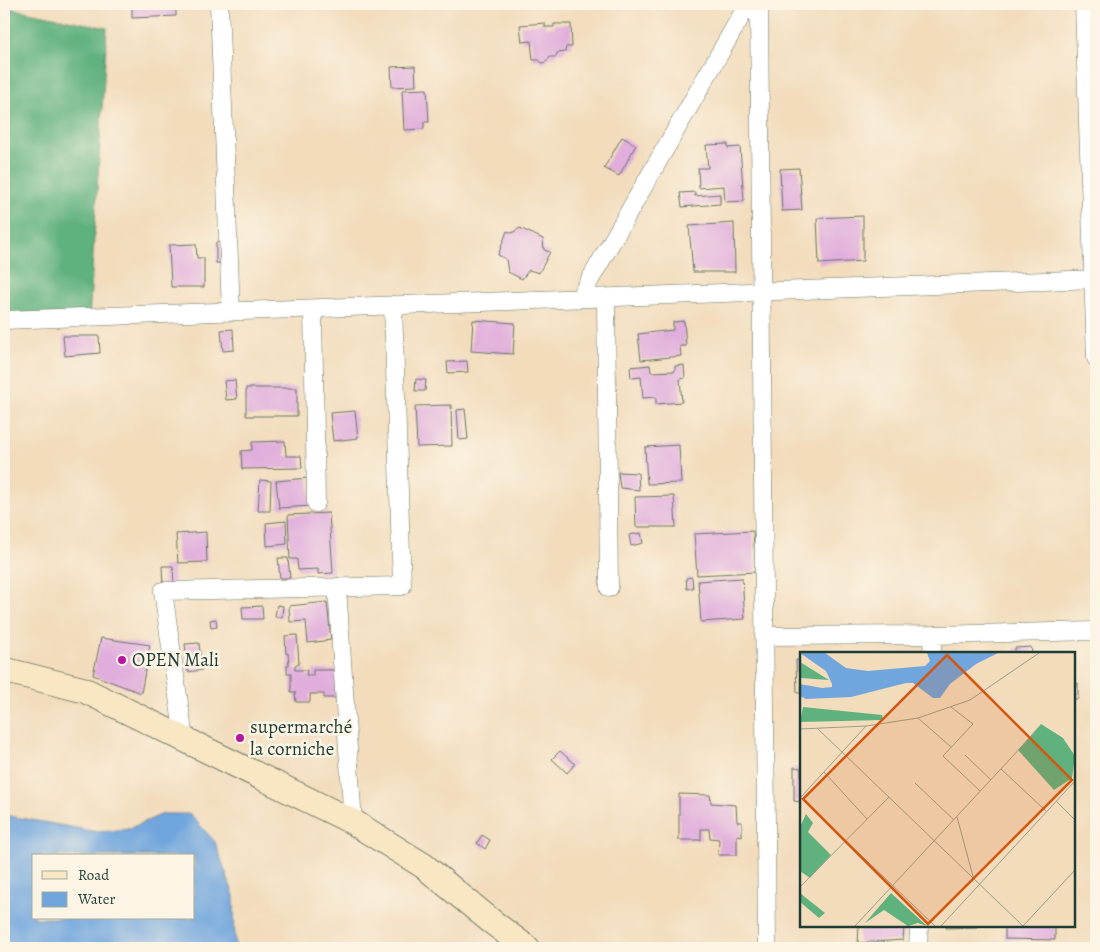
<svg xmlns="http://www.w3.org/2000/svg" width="1100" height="952" viewBox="0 0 1100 952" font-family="Alegreya,serif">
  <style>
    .forest { fill: #5fb17e; stroke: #3f7759 }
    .water { fill: #70a5dd; stroke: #487188; fill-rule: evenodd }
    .building { fill: #e0addc }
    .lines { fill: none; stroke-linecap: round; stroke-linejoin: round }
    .street-casing { stroke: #697564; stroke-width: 19 }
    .secondary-casing { stroke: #697564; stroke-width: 27 }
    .street { stroke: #fff; stroke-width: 18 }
    .secondary { stroke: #f9e7c3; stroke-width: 25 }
    .poi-dot { fill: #b5179e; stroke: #fcf5e5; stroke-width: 2 }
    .labels { text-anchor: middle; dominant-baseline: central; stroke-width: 5; stroke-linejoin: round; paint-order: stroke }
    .poi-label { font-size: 19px; fill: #1f3d34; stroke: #fcf5e5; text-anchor: start }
    .inset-road { fill: none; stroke: #9e9c86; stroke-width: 1 }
    .view { fill: #d45610; fill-opacity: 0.15; stroke: #d45610; stroke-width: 2.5 }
    .inset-edge { fill: none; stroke: #1f3d34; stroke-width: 2.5 }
  </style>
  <rect width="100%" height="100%" fill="#fcf5e5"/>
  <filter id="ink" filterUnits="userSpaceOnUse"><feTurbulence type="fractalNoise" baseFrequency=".02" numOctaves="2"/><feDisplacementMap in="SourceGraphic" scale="10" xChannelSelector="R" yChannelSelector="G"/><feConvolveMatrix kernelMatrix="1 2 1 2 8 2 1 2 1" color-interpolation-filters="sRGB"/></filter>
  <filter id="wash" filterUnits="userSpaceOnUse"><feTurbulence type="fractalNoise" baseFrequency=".0096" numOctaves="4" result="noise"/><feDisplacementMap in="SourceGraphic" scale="20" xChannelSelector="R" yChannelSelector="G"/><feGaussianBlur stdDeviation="1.12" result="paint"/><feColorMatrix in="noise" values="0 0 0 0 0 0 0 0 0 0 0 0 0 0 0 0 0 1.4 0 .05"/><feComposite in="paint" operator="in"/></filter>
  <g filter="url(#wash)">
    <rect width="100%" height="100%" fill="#f2dcbc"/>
    <!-- forest -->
    <path class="forest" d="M4,7L107,28L89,320L4,325Z"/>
    <!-- water -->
    <path class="water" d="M163,814H190L215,842L234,896L235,948H4V815L98,832L128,829ZM34,856H194V918H34Z"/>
    <g id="blocks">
      <!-- building -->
      <path class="building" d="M149,4H176V16L132,18V5Z
        M545,23V27H554V24H571L572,47H566L565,52L557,53L556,57H550L546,62L542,63L539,60H533L531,41L522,42L520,25Z
        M415,66L416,86L392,87L391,67Z
        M427,89L429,122H424V129L404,130L402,90Z
        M622,137L636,145L619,176L604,168Z
        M728,144V148L740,147L744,201L725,202L724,186L699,188L698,168H708L706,145Z
        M799,168L802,210L782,211L780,169Z
        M695,192V196L720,194V204L682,207L680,193Z
        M863,216V261L819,264L817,218Z
        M734,223L735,272H693L689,226Z
        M520,228L543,239L544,250L550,252L539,273L529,270L522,279L508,272L506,259L498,255L507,231L512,233Z
        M216,242L225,243V263H216Z
        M196,244L197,258H204V287H171L169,245Z
        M473,320L515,323L513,354L471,351Z
        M684,321L686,346H680L681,356L641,360L638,334L673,330V322Z
        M233,329L234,350L223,351L221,330Z
        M63,336H99L100,353L65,356Z
        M467,361L468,372L448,373L447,362Z
        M650,365L651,372L675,371V366L684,365L685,378L680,379L682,402L656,404V397L643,398L641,377L631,378L630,367Z
        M416,379L426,380L425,391H415Z
        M235,380L237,399L226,400L224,381Z
        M246,388H297V416H246Z
        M451,405L452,446L417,447L415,406Z
        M465,409L468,439L459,440L457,410Z
        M355,411L358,438L333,441L330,413Z
        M285,441L286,456H301L302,468L242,469L241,451L252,450V442Z
        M679,445L681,483L647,484L645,447Z
        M618,472L638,473L639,490L620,488Z
        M309,478L311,506L279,508L276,481Z
        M260,480L271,481L270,511H258Z
        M674,496L676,527H636L635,497Z
        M329,513L333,573L318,574V569L298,570L297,559H290L288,515Z
        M286,521L287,544L267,546L266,523Z
        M753,531L756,572L697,575L694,534Z
        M206,532L207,562L178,563L176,534Z
        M641,533L643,543L631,546L629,535Z
        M278,558H288L290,578H280Z
        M162,566H173L174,585L163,586Z
        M692,577L693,588L687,589L686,578Z
        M742,578L745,619L701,622L698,581Z
        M327,602L331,640L308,643L306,621L290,622L289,606Z
        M277,605L283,606L282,617H275Z
        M262,606L263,619H243L242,607Z
        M216,619L217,627L211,628L210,620Z
        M297,635L299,664L295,665V670H307L306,675H313V670H340V698H324V694H310V702H296L295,692H291V673H287V665H289L288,653L286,654L285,636Z
        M101,638L150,645L141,693L93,675Z
        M199,643L202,670L188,672L185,644Z
        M1031,647L1032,653H1015V648Z
        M796,660H801V693H797Z
        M1078,683V699H1074V684Z
        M560,751L575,764L567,773L552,759Z
        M794,767L801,768V802L794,801Z
        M679,794L710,795L711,803L736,805L737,822H742V836L737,835V855H718L719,839L710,838L709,829H701V840H679Z
        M482,835L490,840L485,849L477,843Z
        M859,926H904L903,940L858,943Z
        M946,926H977V927L946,928Z
        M1005,926H1055V940L1005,939Z"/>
    </g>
  </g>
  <g filter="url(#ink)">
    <use href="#blocks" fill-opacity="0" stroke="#697564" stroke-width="1"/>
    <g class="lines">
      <!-- street casing -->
      <g class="street-casing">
        <path id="street" d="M219,4L231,312
          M759,4L767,948
          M1084,4L1096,358
          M606,298L609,588
          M579,299L748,4
          M313,309L316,503
          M4,320L1096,279
          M337,587L353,822
          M764,636L933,635L1096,631
          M932,653L933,635
          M184,739L163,591L402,586L393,305
          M918,948L919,926"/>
      </g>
      <!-- secondary casing -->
      <g class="secondary-casing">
        <path id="secondary" d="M4,670L84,690L353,822L424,866L491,921L527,948"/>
      </g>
      <!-- street -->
      <use href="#street" class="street"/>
      <!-- secondary -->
      <use href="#secondary" class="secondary"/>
    </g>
  </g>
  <!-- markers -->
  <g class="poi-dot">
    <circle cx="122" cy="660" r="5"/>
    <circle cx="240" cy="738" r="5"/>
  </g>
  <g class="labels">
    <!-- poi labels -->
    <g class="poi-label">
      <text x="132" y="660">OPEN Mali</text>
      <text x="250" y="727">supermarché<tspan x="250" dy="22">la corniche</tspan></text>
    </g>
  </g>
  <!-- overview -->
  <g transform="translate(800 652)">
    <rect width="275" height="275" fill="#f2dcbc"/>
    <path d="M0,10L29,28L0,26ZM3,55L82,63L83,68L0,70ZM241,72L263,86L275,104L272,126L254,138L218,98ZM6,162L13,171L8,180L31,203L10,226L0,219V175ZM0,241L25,261L19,266L0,250ZM91,241L127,274L118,271L108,274L84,258L65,271Z" fill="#5fb17e"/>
    <path d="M0,1H25L46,16L68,19L125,14L130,9L127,1H198L176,12L150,32L140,46H133L113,31H106L51,45L6,47L0,44V32L22,36L32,35V32L26,19Z" fill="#70a5dd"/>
    <path class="inset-road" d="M151,55L173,72L143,104L180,139M118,66L151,95M0,77L66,74L118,66L170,48L239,1M18,77L223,274M165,103L191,128M201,117L246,159M24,120L67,167M115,131L154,168M0,145L135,274M0,146L66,74M256,149L275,168M157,165L174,228M0,235L89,145M55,274L237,78M141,274L275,129M223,274L275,218"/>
    <path class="view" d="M147,3L272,128L128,272L3,147Z"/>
    <rect width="275" height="275" class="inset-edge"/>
  </g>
  <!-- margin -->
  <rect width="1100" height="952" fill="none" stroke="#fcf5e5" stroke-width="20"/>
  <!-- legend -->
  <rect x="32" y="854" width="162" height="65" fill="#fcf5e5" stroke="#a4ab9e"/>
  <rect x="42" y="871" width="25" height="8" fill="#f9e7c3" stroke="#a4ab9e"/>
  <text x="78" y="880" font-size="15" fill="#1f3d34">Road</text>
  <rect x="42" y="892" width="25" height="15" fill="#70a5dd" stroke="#a4ab9e"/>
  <text x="78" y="904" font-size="15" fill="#1f3d34">Water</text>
</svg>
